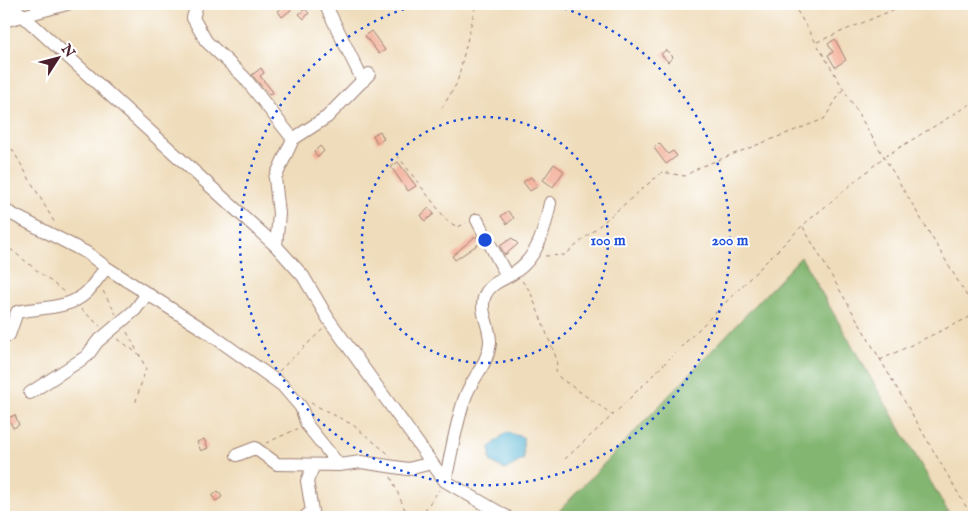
<svg xmlns="http://www.w3.org/2000/svg" width="978" height="521" viewBox="0 0 978 521" font-family="'IM FELL English',serif">
  <style>
    .forest { fill: #82b671; stroke: #666a4e }
    .water { fill: #53b3d2; stroke: #4e697e }
    .building { fill: #f3ae97 }
    .lines { fill: none; stroke-linecap: round; stroke-linejoin: round }
    .minor-casing { stroke: #9c7e72; stroke-width: 14 }
    .path { stroke: #9c7e72; stroke-width: 1; stroke-dasharray: 4 4; stroke-linecap: butt }
    .minor { stroke: #fff; stroke-width: 12 }
    .ring { fill: none; stroke: #1d4ed8; stroke-width: 2.5; stroke-dasharray: 2.5 5 }
    .centre { fill: #1d4ed8; stroke: #fff; stroke-width: 2.5 }
    .ring-label { font-size: 15px; text-anchor: middle; font-weight: bold; fill: #1d4ed8; stroke: #fff; stroke-width: 4; stroke-linejoin: round; paint-order: stroke }
  </style>
  <rect width="100%" height="100%" fill="#fff"/>
  <filter id="ink" filterUnits="userSpaceOnUse"><feTurbulence type="fractalNoise" baseFrequency=".02" numOctaves="2"/><feDisplacementMap in="SourceGraphic" scale="10" xChannelSelector="R" yChannelSelector="G"/><feConvolveMatrix kernelMatrix="1 2 1 2 8 2 1 2 1" color-interpolation-filters="sRGB"/></filter>
  <filter id="wash" filterUnits="userSpaceOnUse"><feTurbulence type="fractalNoise" baseFrequency=".0096" numOctaves="4" result="noise"/><feDisplacementMap in="SourceGraphic" scale="20" xChannelSelector="R" yChannelSelector="G"/><feGaussianBlur stdDeviation="1.12" result="paint"/><feColorMatrix in="noise" values="0 0 0 0 0 0 0 0 0 0 0 0 0 0 0 0 0 1.4 0 .05"/><feComposite in="paint" operator="in"/></filter>
  <g filter="url(#wash)">
    <rect width="100%" height="100%" fill="#efdcba"/>
    <!-- forest -->
    <path class="forest" d="M801,257L951,517H569L559,511Z"/>
    <!-- water -->
    <path class="water" d="M506,432L523,437L524,459L505,470L490,461V447Z"/>
    <g id="blocks">
      <!-- building -->
      <path class="building" d="M286,5L291,10L282,17L278,11Z
        M305,9L309,13L304,19L299,14Z
        M371,31L385,50L379,54L365,36Z
        M835,39L846,60L835,67L828,55L833,52L828,44Z
        M666,50L673,57L668,62L661,54Z
        M261,68L264,73L260,76L273,92L269,95L252,75Z
        M380,131L384,139L377,143L373,135Z
        M659,143L668,154L673,151L677,156L666,164L654,148Z
        M320,146L324,151L318,157L314,152Z
        M398,162L416,186L408,191L391,167Z
        M554,164L564,171L553,187L543,180Z
        M531,177L538,186L530,191L523,182Z
        M429,208L434,214L425,221L421,215Z
        M508,211L514,218L507,224L501,216Z
        M476,236L480,243L455,260L452,256Z
        M512,238L518,244L505,255L500,246Z
        M15,415L19,425L13,428L8,418Z
        M204,439L208,448L201,451L197,442Z
        M218,491L222,497L216,501L212,496Z"/>
    </g>
  </g>
  <g filter="url(#ink)">
    <use href="#blocks" fill-opacity="0" stroke="#9c7e72" stroke-width="1"/>
    <g class="lines">
      <!-- minor casing -->
      <g class="minor-casing">
        <path id="minor" d="M10,4L276,246L303,276L329,320L445,481L507,517
          M197,4L193,18L206,41L244,77L293,139
          M325,4L363,81
          M4,21L67,4
          M4,210L87,253L107,268L209,333L282,385L301,407L307,425L339,465
          M477,220L507,276
          M276,246L279,214L275,178L293,139L327,117L369,74
          M9,335L17,312C39,307 69,310 87,292C95,284 97,277 107,268
          M30,393L87,356L97,342L135,310L147,294
          M237,455L255,448L277,464L339,465L361,462L408,469L432,463
          M445,481C451,456 457,417 466,395C473,377 488,364 490,343C491,327 478,310 485,295C491,282 504,280 515,272C539,256 545,228 550,203
          M305,517L312,511L307,481L314,465"/>
      </g>
      <!-- path -->
      <path class="path" d="M793,4L974,308
        M4,37L8,30
        M817,42L907,4
        M442,108L457,83L476,4
        M4,135L56,225
        M397,155L448,222L458,227L466,223
        M803,227L972,517
        M4,244L64,292
        M545,256L565,255L662,172L685,176L700,167L824,119L843,89
        M522,281L530,291L557,360L556,372L560,378L613,415
        M103,291L116,314
        M81,309L100,326
        M127,332L146,368L135,404
        M118,339L141,356
        M880,360L974,315
        M279,371L323,329
        M311,403L353,425L391,456
        M266,443L297,429
        M565,459L613,415L802,226L884,157L974,102
        M391,477L408,517
        M420,517L439,490"/>
      <!-- minor -->
      <use href="#minor" class="minor"/>
    </g>
  </g>
  <!-- distance rings -->
  <g class="ring">
    <circle cx="485" cy="240" r="123"/>
    <path d="M550 4A245 245 0 1 1 420 4"/>
  </g>
  <circle cx="485" cy="240" r="8" class="centre"/>
  <g class="ring-label">
    <text x="608" y="245">100 m</text>
    <text x="730" y="245">200 m</text>
  </g>
  <!-- margin -->
  <rect width="978" height="521" fill="none" stroke="#fff" stroke-width="20"/>
  <!-- north arrow -->
  <g transform="translate(58 58) rotate(54)" stroke="#ffffff" stroke-width="4" paint-order="stroke">
  <path d="M0-4L9 19L0 12L-9 19Z" fill="#4a1f2b"/>
  <text y="-8" font-size="14" font-weight="bold" text-anchor="middle" fill="#4a1f2b">N</text>
  </g>
</svg>
